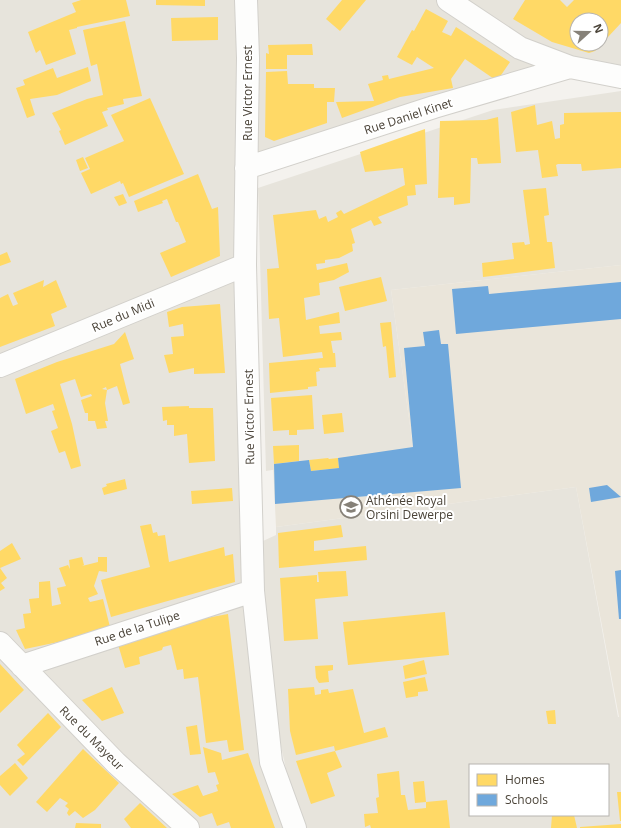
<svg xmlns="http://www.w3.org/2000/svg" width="621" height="828" viewBox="0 0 621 828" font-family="'Open Sans',sans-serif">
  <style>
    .residential { fill: #e7e4dc; fill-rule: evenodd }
    .education { fill: #eae5da }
    .homes { fill: #ffd966; fill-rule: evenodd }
    .schools { fill: #6fa8dc }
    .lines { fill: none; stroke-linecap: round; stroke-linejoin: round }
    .minor-casing { stroke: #d2d0cb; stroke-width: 24 }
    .minor { stroke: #fdfdfc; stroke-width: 22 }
    .labels { text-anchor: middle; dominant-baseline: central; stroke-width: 4; stroke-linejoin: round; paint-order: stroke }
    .street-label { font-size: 12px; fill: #4b4439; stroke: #fff }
    .poi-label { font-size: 12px; fill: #4b4439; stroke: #fff; text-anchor: start }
  </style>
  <rect width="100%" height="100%" fill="#f4f2ee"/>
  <!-- residential -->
  <path class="residential" d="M0,0H246L259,639L263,541L276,535V527L576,487L618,717H621V828H299L260,651L295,828H0ZM470,765H608V815H470Z
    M249,0H621V77L570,67L258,164ZM577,20H601V44H577Z
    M621,91V265L391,290L413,447L266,471L258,188L493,110Z"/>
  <!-- education -->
  <path class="education" d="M621,265V717H619L576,487L276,527L273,464L413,447L391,290Z"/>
  <!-- homes -->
  <path class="homes" d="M81,0H126L130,16L77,27V28L69,30L76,54L46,65L40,50L36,53L28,32L76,12L72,3Z
    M156,0H205V6L156,5Z
    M342,0H366L340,31L326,19Z
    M525,0H560L567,7L574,0H621V23L595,51L589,53L552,42L513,19ZM577,20H601V44H577Z
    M426,9L448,21L442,32L451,36L456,27L510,62L497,81L465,59L451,79L453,88L400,97L342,118L336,102L374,101L368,84L383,80L382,76L388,75L389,79L434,68L417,57L412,65L397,57L412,30L414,31Z
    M218,17V40L172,41L171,18Z
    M125,21L142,96L123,99L124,104L107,108L108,110L102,112L108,126L65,145L59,131L61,130L52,113L87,99L103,95L97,64L91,66L83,30Z
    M312,44L313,55H287V69H266V53L269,54L268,45Z
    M88,67L91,81L57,95L30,99L35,115L27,118L16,88L25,85L23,80L53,68L57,78Z
    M287,71L288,84H314V88H335L334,102H327V123L274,141L265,137L266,72Z
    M150,98L184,174L129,197L123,183L121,184L120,181L91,194L81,173L90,169L85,158L124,141L111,115Z
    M535,105L537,125L552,121L555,139L560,138V125L564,124V113L621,112V168L582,171L581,164H558L556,165L558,176L542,178L538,150L516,152L511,112Z
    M498,117L501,163L478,164L477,158H471L470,203L454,205V197L438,198L440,121L486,120Z
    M425,129L427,184L415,185L416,195L407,196L408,205L378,217L382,223L374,226L371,220L351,229L355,243L352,244L353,251L339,258L325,260V263L316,264L317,270L347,263L349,272L334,280L319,283L320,295L304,298L306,320L339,312L340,323L319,326L320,334L341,332L342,340L331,341L333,353H335L336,367L319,368L320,371L316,372L317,386L308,387V389L270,393L269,363L323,358L322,352L283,357L279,318L269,319L267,269L279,268L273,215L316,210L319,219L326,216L328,222L338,217L336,213L341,210L344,214L405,185L403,168L365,172L360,152Z
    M83,157L88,168L80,171L76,160Z
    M198,174L212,209L218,207L220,256L171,277L160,253L186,242L178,222H176L167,199L162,201L163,203L138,212L134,201Z
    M546,188L549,215L544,216L547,242H552L555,268L483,277L482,263L514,259L512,243L524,242L525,245L530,244L523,190Z
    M123,194L127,203L119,206L114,197Z
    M7,252L11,262L0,266V255Z
    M381,277L387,301L345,311L339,287Z
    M44,280L43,287L56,280L67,307L51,314L55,326L0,347V298L8,294L13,306L18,304L13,293Z
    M220,304L225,373L194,374V368L169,373L164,355L173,354L171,337L184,336L183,324L169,327L167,312L182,307Z
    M391,322L396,377L389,378L386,346L383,347L380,323Z
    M125,332L134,359L120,364L130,403L123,405L117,386L107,390L106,387L102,389L107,390L105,403L108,421H105L107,428L97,429L95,421H88V413H85L81,400L92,396L91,394L81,397L75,379L60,384L72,424L81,466L71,469L65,451L59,453L51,431L58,428L52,411L55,410L53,404L26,414L15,379L57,362L114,344Z
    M312,395L314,429L297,430V435H289V430L273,431L271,398Z
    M189,406V408H213L215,461L189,463L187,434L174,436V425H167V420L163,421L162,407Z
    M342,413L344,432L324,434L322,415Z
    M299,445V461L274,464L273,446Z
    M328,458L329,459L338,458L339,468L311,471L309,460Z
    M125,479L127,489L104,495L102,488L107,486L106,484Z
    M232,488L233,501L192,504L191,491Z
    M151,524L153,533L157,532L158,536L165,535L169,562L224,547L225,556L233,554L235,582L111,617L101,580L150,567L140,526Z
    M341,525L343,537L314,541V551L366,546L367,560L279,568L278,533Z
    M12,543L21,559L0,568V551Z
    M82,557L84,565L82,566L98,562V557H107V572L99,571L94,586L98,594L88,598L90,602L103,599L111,631L25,649L16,630L25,628L23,614L31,613L29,599L39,598V582L50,581L52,606L61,604L57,588L66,586L59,568L68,565L70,569L69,560Z
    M0,568L7,578L1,583L5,588L0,591Z
    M346,571L348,596L315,599L318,639L284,641L280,578L317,575V582H319L318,572Z
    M445,612L449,655L348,665L343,622Z
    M228,614L244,750L229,752L227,740L206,743L198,677L184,679L183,669L177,670L171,645L163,647L162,650L139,657L140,664L125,668L117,641L190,621Z
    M424,660L427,674L405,679L403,666Z
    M0,664L24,690L0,713Z
    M333,665V670L328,671L329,682L319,683L316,678L315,666Z
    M425,677L428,691L418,692V696L406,698L403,682Z
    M112,687L124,713L102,721L82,700Z
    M314,687L315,695L321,694V690L328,689L329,693L353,689L364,733L385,727L388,737L335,751L342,767L327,773L335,796L311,804L296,761L335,751L334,746L296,755L290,731L288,689Z
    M555,710L556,724H548L546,711Z
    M48,713L61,727L23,766L17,760L25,754L17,745Z
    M197,725L201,754L190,755L186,727Z
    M203,747L221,753L222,760L248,753L275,828H231L229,822L217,826L212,813L200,817L172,794L198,785L203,796L218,791L216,785L219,784L215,772L208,773Z
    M83,749L119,783L95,810L83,818L75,811L69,816L67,813L69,809L65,806L68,803L60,798L47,812L36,802Z
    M15,763L28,778L10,796L0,785V776Z
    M399,771L401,795H405L408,810L426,808V802L447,800L450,828H371L370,825L365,827L364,814L378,813L376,798L379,797L377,774Z
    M424,781L426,802L415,803L413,782Z
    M617,792H621V821H620Z
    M140,803L167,828H131L124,819Z
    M552,815H574L577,828H551Z
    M76,823L101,824V828H75Z
    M621,824V828H580V827Z"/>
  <!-- schools -->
  <path class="schools" d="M621,282V319L456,334L452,289L488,286L489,294Z
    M439,330L441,344H448L461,488L275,504L274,464L309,460L311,471L339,468L338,458L413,447L404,348L425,346L423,332Z
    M607,485L621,497L591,502L589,488Z
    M621,570V619H619L615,571Z"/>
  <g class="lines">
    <!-- minor casing -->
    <g class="minor-casing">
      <path id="minor" d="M246,0L248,58L245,265L253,591L271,762L295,828
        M448,0L520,48L570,67L621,77
        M246,168L434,107L570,67
        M0,366L245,265
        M0,643L116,763L188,828
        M22,666L253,591"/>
    </g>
    <!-- minor -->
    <use href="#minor" class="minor"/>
  </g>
  <!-- icons -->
  <defs>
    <g id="school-ring" transform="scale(1.15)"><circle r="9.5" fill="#fff" stroke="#868178" stroke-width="1.5"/><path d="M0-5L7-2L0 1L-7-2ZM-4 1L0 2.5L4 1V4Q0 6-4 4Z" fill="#868178"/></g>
  </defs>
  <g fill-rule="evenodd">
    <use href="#school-ring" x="351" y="507"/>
  </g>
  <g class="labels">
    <!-- street labels -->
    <g class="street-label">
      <text transform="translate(247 93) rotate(-90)">Rue Victor Ernest</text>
      <text transform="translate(408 116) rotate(-18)">Rue Daniel Kinet</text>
      <text transform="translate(123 315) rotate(-23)">Rue du Midi</text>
      <text transform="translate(249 417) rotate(-91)">Rue Victor Ernest</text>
      <text transform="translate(137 628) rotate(-18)">Rue de la Tulipe</text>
      <text transform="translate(92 738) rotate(45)">Rue du Mayeur</text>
    </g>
    <!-- poi labels -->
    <g class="poi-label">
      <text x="366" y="500">Athénée Royal<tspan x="366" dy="14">Orsini Dewerpe</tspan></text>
    </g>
  </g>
  <!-- legend -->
  <rect x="469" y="764" width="140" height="52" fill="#ffffff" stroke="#b7b4b0"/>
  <rect x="477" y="774" width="20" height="12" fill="#ffd966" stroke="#b7b4b0"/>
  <text x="505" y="784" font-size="12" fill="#4b4439">Homes</text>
  <rect x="477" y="794" width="20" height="12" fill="#6fa8dc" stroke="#b7b4b0"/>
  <text x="505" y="804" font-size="12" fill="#4b4439">Schools</text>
  <!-- north arrow -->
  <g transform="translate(589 32) rotate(69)"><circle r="19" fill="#ffffff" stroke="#b7b4b0"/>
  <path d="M0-3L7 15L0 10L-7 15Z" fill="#868178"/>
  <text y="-6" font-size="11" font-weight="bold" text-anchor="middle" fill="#4b4439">N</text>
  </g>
</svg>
